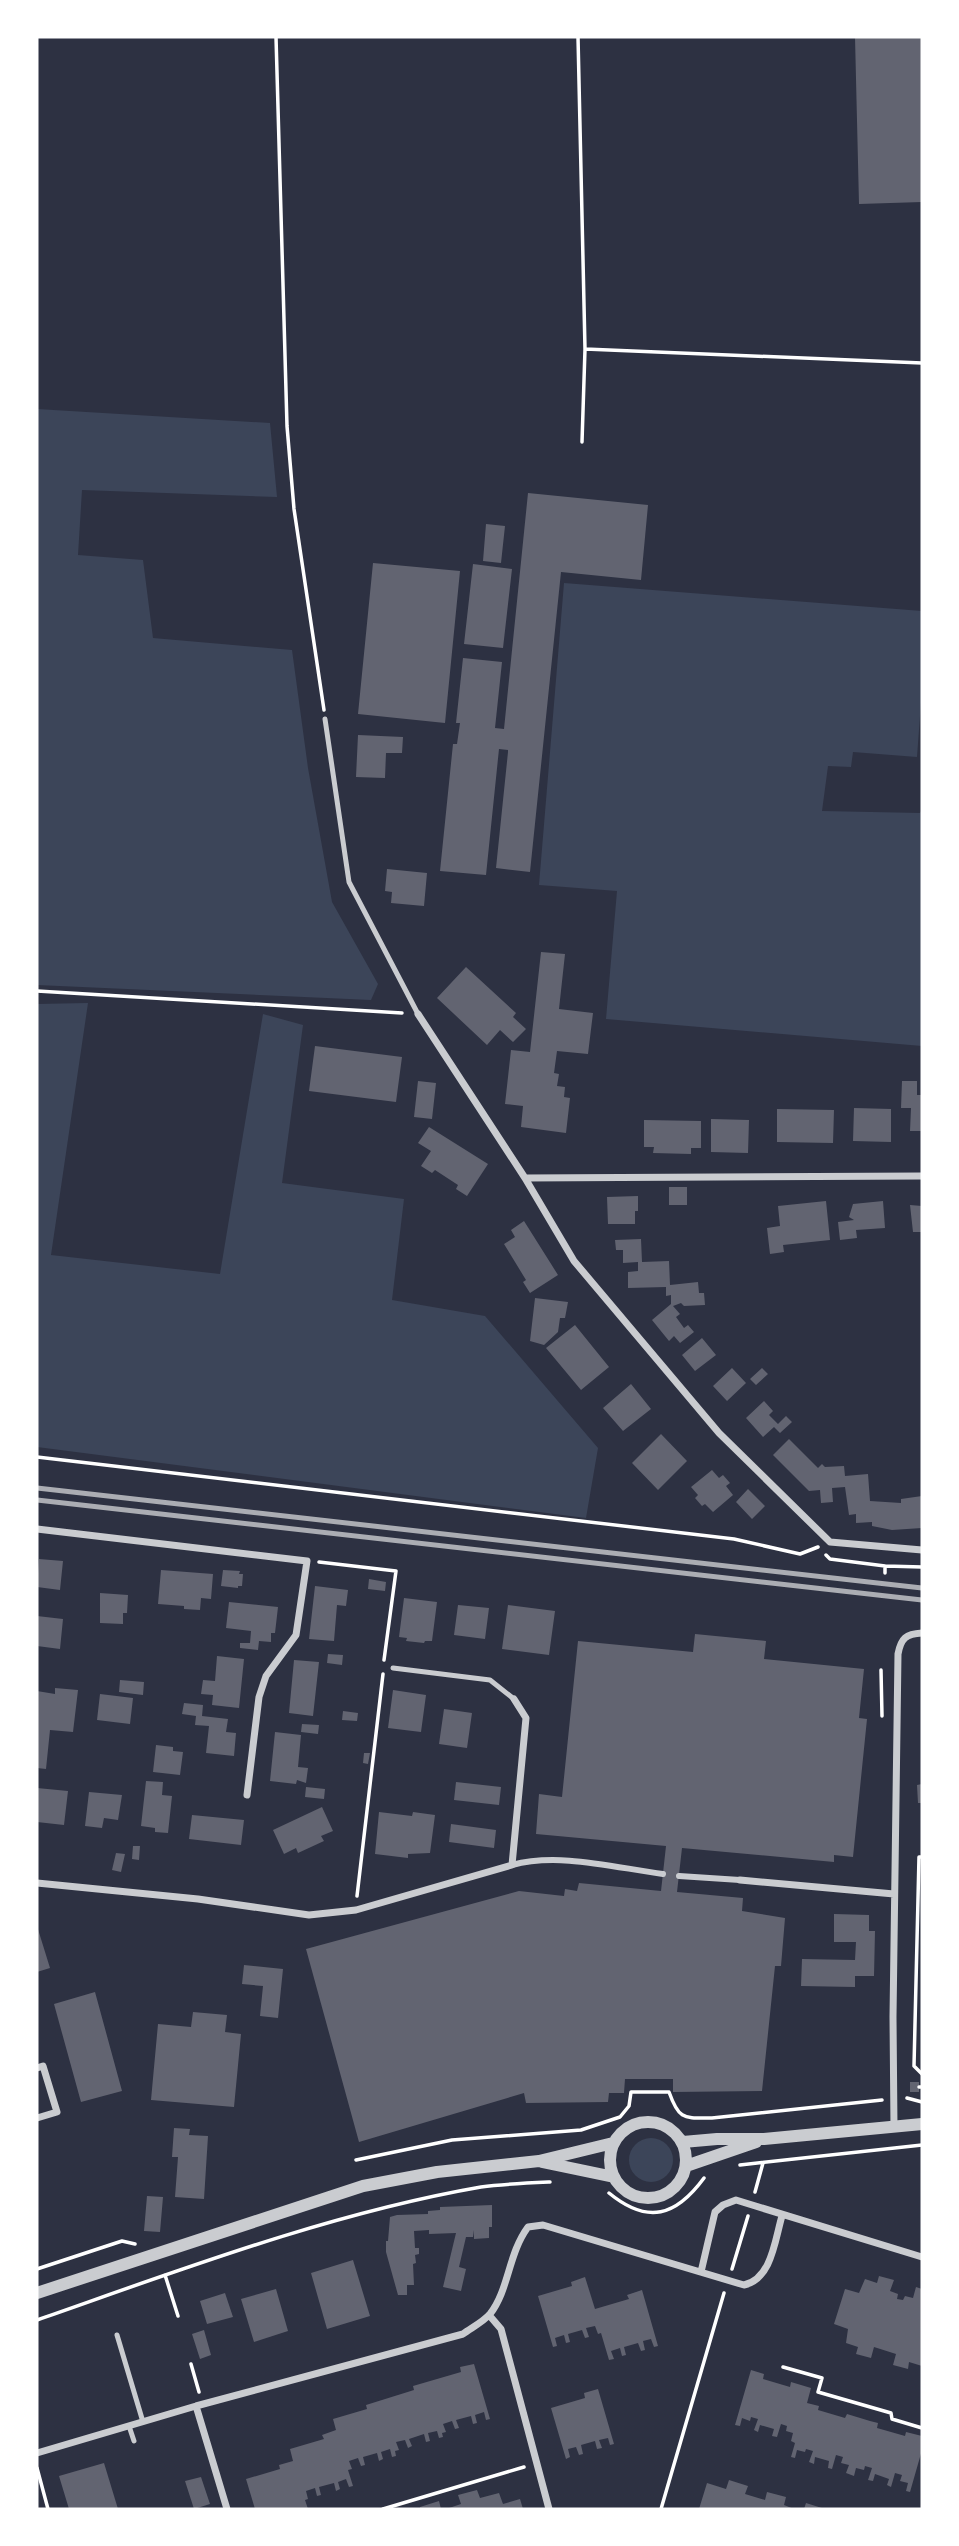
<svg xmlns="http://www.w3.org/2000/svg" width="959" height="2546" viewBox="0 0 959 2546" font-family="Signika,sans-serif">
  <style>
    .green { fill: #3c4559 }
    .building { fill: #626471 }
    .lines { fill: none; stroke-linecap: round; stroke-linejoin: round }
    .path { stroke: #fff; stroke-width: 3.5 }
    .service { stroke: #caccd0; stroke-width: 5 }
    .pedestrian { stroke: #caccd0; stroke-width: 6 }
    .minor { stroke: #caccd0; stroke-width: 7 }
    .tertiary { stroke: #caccd0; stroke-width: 12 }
    .rail { stroke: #abadb3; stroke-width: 5 }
  </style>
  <rect width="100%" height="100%" fill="#2d3142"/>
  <!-- green -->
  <path class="green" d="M37,409L270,423L277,497L82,490L78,555L143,560L153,638L292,650L308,768L332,902L378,984L371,1000L37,985Z
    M564,583L922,611V689L917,757L853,752L851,767L828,766L822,811L920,813L922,809V1046L606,1019L617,891L539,885Z
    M88,1003L51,1255L220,1274L263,1014L303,1025L282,1183L404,1199L392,1300L485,1316L598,1448L586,1518L37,1447V1004Z
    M629 2160a22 22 0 1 1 44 0a22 22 0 1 1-44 0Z"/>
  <!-- building -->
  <path class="building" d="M855,37H922V202L859,204Z
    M528,493L648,505L641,580L561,572L530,872L496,868L508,752V750L499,749L486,875L440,871L453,744H457L460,723H456L463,658L502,662L495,728L504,729Z
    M486,524L505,526L501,563L483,561Z
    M373,563L460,571L445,723L358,714Z
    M473,564L512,569L503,648L464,644Z
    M358,735L403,737L402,753H386L385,778L356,777Z
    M387,869L427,873L424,906L391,903L392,892L385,891Z
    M541,952L565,954L559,1009L593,1013L588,1054L557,1051L554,1073L559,1074L557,1086L565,1087L564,1097L570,1098L566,1133L521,1127L523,1106L505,1104L511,1050L530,1052Z
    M466,967L516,1013L513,1017L526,1029L513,1042L500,1030L487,1045L437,998Z
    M315,1046L402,1057L396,1102L309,1091Z
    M418,1081L436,1083L432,1119L414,1117Z
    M902,1081H917V1095H922V1131H910L911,1108H901Z
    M854,1108L891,1109V1142L853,1141Z
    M777,1109L834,1110L833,1143L777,1142Z
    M711,1119L749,1120L748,1153L711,1152Z
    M644,1120L701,1121V1148H691V1154L653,1153L654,1147H644Z
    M429,1127L488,1164L467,1196L456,1189L458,1185L435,1170L432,1173L421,1166L431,1151L418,1143Z
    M669,1187H687V1205H669Z
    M638,1196V1211H635V1224H608L607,1197Z
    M826,1201L830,1240L783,1245L784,1252L770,1254L767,1228L780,1226L778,1206Z
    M883,1201L885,1228L856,1230L857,1238L840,1240L838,1222L854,1220L849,1217L853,1204Z
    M910,1205L922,1206V1232H913Z
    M524,1221L558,1275L530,1293L523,1282L526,1280L504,1244L515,1237L511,1230Z
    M641,1239L642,1262L669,1261L670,1285L698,1282L699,1293H704L705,1305L684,1306L681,1303L673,1306L680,1314L676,1317L684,1328L688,1325L694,1332L680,1343L674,1336L669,1341L652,1320L671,1304V1295L666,1296V1287L628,1288V1272L638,1271V1262L623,1263V1250H616L615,1240Z
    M535,1298L568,1302L565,1318H560L558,1332L544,1345L530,1341Z
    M575,1325L609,1367L581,1390L546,1348Z
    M702,1338L716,1355L695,1371L682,1355Z
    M732,1368L746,1383L727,1401L713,1386Z
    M762,1368L768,1374L756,1385L750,1379Z
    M631,1384L651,1409L623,1431L603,1408Z
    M764,1401L773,1411L769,1415L778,1424L786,1416L792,1422L780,1433L774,1427L763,1437L746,1418Z
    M661,1434L687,1461L658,1490L632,1463Z
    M789,1439L818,1468L822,1464L825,1467L844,1466L845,1476L868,1474L870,1501L901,1503V1499L922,1496V1528L892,1530L872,1526V1522L856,1523V1514L849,1515L845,1487L832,1488L833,1502L821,1503L820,1490L809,1491L773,1455Z
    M712,1470L719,1478L723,1475L730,1483L726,1486L733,1495L713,1512L705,1504L702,1506L695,1498L698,1495L691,1487Z
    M748,1489L765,1506L752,1519L736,1502Z
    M39,1559L63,1561L60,1590L37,1587Z
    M161,1570L213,1574L211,1599L201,1598L200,1610L184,1609V1606L158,1604Z
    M223,1570L240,1571L239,1574H243L242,1586H238V1588L221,1586Z
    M369,1579L386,1582L385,1591L368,1589Z
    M315,1586L348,1590L346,1606L337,1605L334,1641L309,1639Z
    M100,1593L128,1595L127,1613H123V1624L100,1623Z
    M404,1598L437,1602L432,1641H425L424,1643L406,1641L407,1638L399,1637Z
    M229,1602L278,1607L275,1633H271V1642L259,1641L258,1650L240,1648V1643H250L251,1631L226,1628Z
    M458,1605L489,1608L485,1639L454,1635Z
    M508,1605L555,1611L549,1655L502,1649Z
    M37,1616L63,1619L60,1649L37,1646Z
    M695,1634L766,1641L764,1659L864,1669L859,1718L867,1719L853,1857L834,1855V1862L682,1848L677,1892L743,1898L742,1911L785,1918L781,1966H775L762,2091L673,2092V2079H625L624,2093H609L608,2102L526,2103L524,2093L359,2142L306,1949L519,1891L564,1896L565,1889L577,1891L579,1883L661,1891L666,1846L536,1834L539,1794L562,1797L578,1641L693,1652Z
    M328,1654L343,1655L342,1665L327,1663Z
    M217,1656L244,1659L239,1708L212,1705L213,1695L201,1694L203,1680L215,1681Z
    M294,1660L319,1662L313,1716L289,1713Z
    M120,1680L144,1682L143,1695L119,1692Z
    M55,1688L78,1690L73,1732L50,1730L46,1769L37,1768V1691L55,1694Z
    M393,1690L426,1695L421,1732L388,1728Z
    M100,1694L133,1698L130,1724L97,1720Z
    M184,1703L203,1705L202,1716L228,1719L226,1732L236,1733L234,1756L206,1753L209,1726L195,1725L196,1716L182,1714Z
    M444,1709L472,1713L467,1748L439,1744Z
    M343,1711L358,1713L357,1721L342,1720Z
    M302,1724L319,1725L318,1734L301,1732Z
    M275,1732L301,1735L298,1767L308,1768L306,1783L297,1780L296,1784L270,1781Z
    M156,1745L173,1747V1751L183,1752L180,1775L153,1772Z
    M364,1753H370L368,1764L363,1763Z
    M146,1781L163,1782L162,1795L172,1796L168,1833L155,1832V1828L141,1826Z
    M456,1782L501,1787L499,1805L454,1800Z
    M922,1784V1803H918L917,1785Z
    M306,1787L325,1789L324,1799L305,1797Z
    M37,1788L68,1791L64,1825L37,1822Z
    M89,1792L122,1795L118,1820L104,1818L102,1828L85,1826Z
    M322,1807L333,1831L321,1836L324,1841L298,1853L296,1848L284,1854L273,1830Z
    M379,1812L412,1816L413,1812L435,1815L430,1853L408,1854V1858L375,1854Z
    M192,1815L244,1820L241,1845L189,1839Z
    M451,1824L496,1830L494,1848L449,1842Z
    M133,1846H140L139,1860L132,1859Z
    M116,1853L125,1854L121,1872L112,1870Z
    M834,1914L869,1915V1931H875L874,1976H855V1987L801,1986L802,1959L855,1960L856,1942H834Z
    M37,1926L50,1968L37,1972Z
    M244,1965L283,1969L278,2018L260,2016L263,1986L242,1984Z
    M95,1992L122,2091L81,2102L54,2004Z
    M193,2012L227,2015L225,2032L241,2034L234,2107L151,2100L158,2024L191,2027Z
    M910,2082H919V2092H910Z
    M174,2128L190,2129L189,2135L208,2136L204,2199L175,2197L178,2157H172Z
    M147,2196L163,2197L160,2232L144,2231Z
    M492,2205V2227H489V2238L474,2239V2230L473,2237H466L459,2267L466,2269L461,2291L443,2287L456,2233L429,2234V2230L414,2231L415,2248H419V2254L415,2255L416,2263L413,2264L414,2285H407V2295H398L386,2252V2241H388L390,2217L397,2215L428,2214V2211L440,2210V2207Z
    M353,2260L370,2316L327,2329L311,2273Z
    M879,2276L894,2280L890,2291L898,2294L897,2299L903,2300L905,2296L913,2298L916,2287L922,2289V2366L909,2362L908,2369L893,2365L896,2354L874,2347L871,2358L856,2354L858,2347L846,2343L848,2329L834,2324L845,2289L859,2293L865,2279L877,2283Z
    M585,2277L595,2309L629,2299L627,2295L642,2290L658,2346L654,2347L651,2339L643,2341L645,2350L641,2351L638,2343L624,2347L626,2355L622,2356L620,2348L611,2351L614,2359L609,2360L601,2333L598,2334L595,2326L586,2328L589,2337L585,2338L582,2330L568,2334L570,2342L566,2343L564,2335L555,2338L557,2346L553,2347L538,2296L572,2286L571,2282Z
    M276,2289L288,2331L254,2342L241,2299Z
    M225,2293L233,2317L207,2324L200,2301Z
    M204,2330L211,2355L200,2359L192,2334Z
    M474,2364L490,2419L486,2420L484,2412L475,2415L477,2423L473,2424L471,2416L456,2420L459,2428L455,2429L452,2421L443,2424L446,2432L442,2433L443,2437L439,2438L437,2431L428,2433L430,2441L426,2442L424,2434L409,2439L412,2446L408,2448L405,2440L396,2442L399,2450L395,2451L396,2456L392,2457L390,2449L381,2452L383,2459L379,2461L377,2453L363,2457L365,2465L361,2466L358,2458L349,2461L352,2469L348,2470L353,2486L349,2487L346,2479L338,2482L340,2489L336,2491L334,2483L319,2487L321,2495L317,2496L315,2488L306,2491L308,2499L305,2500L308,2509H255L246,2479L280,2469L279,2465L293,2461L290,2449L324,2439L322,2435L336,2430L333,2419L367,2409L366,2405L414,2390L413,2386L461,2372L460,2367Z
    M751,2370L764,2374L763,2379L790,2387L791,2382L811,2388L807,2403L819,2406L818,2410L845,2418L847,2414L870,2421L878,2423L877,2428L905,2436L906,2432L922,2436V2450L910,2492L906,2491L908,2483L900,2481L902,2475L895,2473L891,2487L887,2485L889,2479L875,2474L873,2481L868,2480L872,2468L865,2466L864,2470L856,2468L854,2476L846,2473L849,2465L841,2463L843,2457L836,2455L832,2469L828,2468L829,2461L815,2457L814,2464L809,2462L813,2451L806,2449L805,2452L797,2450L795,2458L791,2457L795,2443L791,2441L793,2433L786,2431L787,2426L781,2424L777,2437L772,2436L774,2429L760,2425L758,2432L754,2430L758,2419L751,2417L750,2421L742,2418L740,2426L735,2425Z
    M598,2389L614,2444L610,2445L608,2438L599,2440L602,2448L597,2449L595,2441L581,2445L583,2454L579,2455L576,2447L568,2449L570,2457L566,2459L551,2408L585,2398L584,2393Z
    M104,2463L118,2509H69L59,2476Z
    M201,2477L210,2504L194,2509L185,2481Z
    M729,2480L748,2486L745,2494L765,2500L767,2492L786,2497L784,2505L794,2509H699L707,2483L726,2489Z
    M477,2490L480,2498L499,2493L503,2504L520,2499L523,2509H446L461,2504L458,2495Z
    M439,2501L441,2509H420V2507Z
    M806,2503L825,2509H804Z"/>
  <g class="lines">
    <!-- path -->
    <path class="path" d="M276,37L287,426L294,509L324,710
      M578,37L585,349L582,442
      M585,349L922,363
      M37,991L402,1013
      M37,1457L734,1539L800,1554L818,1547
      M826,1555L830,1559L885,1566V1573
      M319,1562L396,1571L384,1660
      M885,1566L922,1567
      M881,1670L882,1716
      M922,1857H919L914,2066L922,2074
      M357,1896L383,1674
      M919,2087H922
      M907,2098L922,2102
      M356,2160L452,2140L581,2130L620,2117L629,2106L631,2092H669C679,2120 683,2118 712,2118L882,2100
      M740,2165L922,2145
      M755,2192L763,2163
      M609,2193C648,2225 676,2216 704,2178
      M37,2269L122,2241L135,2244
      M732,2269L748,2216
      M165,2275L178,2316
      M37,2320C180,2270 331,2213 481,2187C503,2184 527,2183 550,2182
      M191,2364L199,2392
      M783,2367L822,2378L818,2392L891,2413L892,2419L922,2428
      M37,2468L48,2509
      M383,2509L524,2467
      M661,2509L724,2293"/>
    <!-- service -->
    <path class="service" d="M325,719L349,882L418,1014
      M393,1668L490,1680L514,1699
      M117,2335L143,2422
      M129,2426L134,2441"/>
    <!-- pedestrian -->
    <path class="pedestrian" d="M512,1865C559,1852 616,1868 663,1874
      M679,1876L740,1880"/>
    <!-- minor -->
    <path class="minor" d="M418,1014L525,1178L574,1261L719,1433L830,1542L922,1550
      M525,1178L922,1176
      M37,1529L307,1561L296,1635L266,1676L259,1697L247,1795
      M740,1880L894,1894
      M37,1883L198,1899L309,1915L356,1910L512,1865L526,1718L514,1699
      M37,2068L43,2066L57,2112L37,2118
      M894,2127L893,2017L898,1654C901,1638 906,1634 922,1633
      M701,2272L715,2212L723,2205L736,2200L922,2257
      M489,2315L501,2329L549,2509
      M196,2406L227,2509
      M37,2453L196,2406L463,2334C471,2328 483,2322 490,2314C509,2290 508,2254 528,2227L543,2225L744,2285C772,2279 775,2239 782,2216"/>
    <!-- tertiary -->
    <path class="tertiary" d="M610 2160a38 38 0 1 1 76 0a38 38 0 1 1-76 0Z
      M683,2142L717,2139H764L922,2124
      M542,2162L614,2177
      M686,2166L756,2142
      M37,2293L363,2186L437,2172L539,2161L613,2143"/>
    <!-- rail -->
    <path class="rail" d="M37,1488L922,1588
      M37,1500L922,1600"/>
  </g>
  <!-- border -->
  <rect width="959" height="2546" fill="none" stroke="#ffffff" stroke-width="77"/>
</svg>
